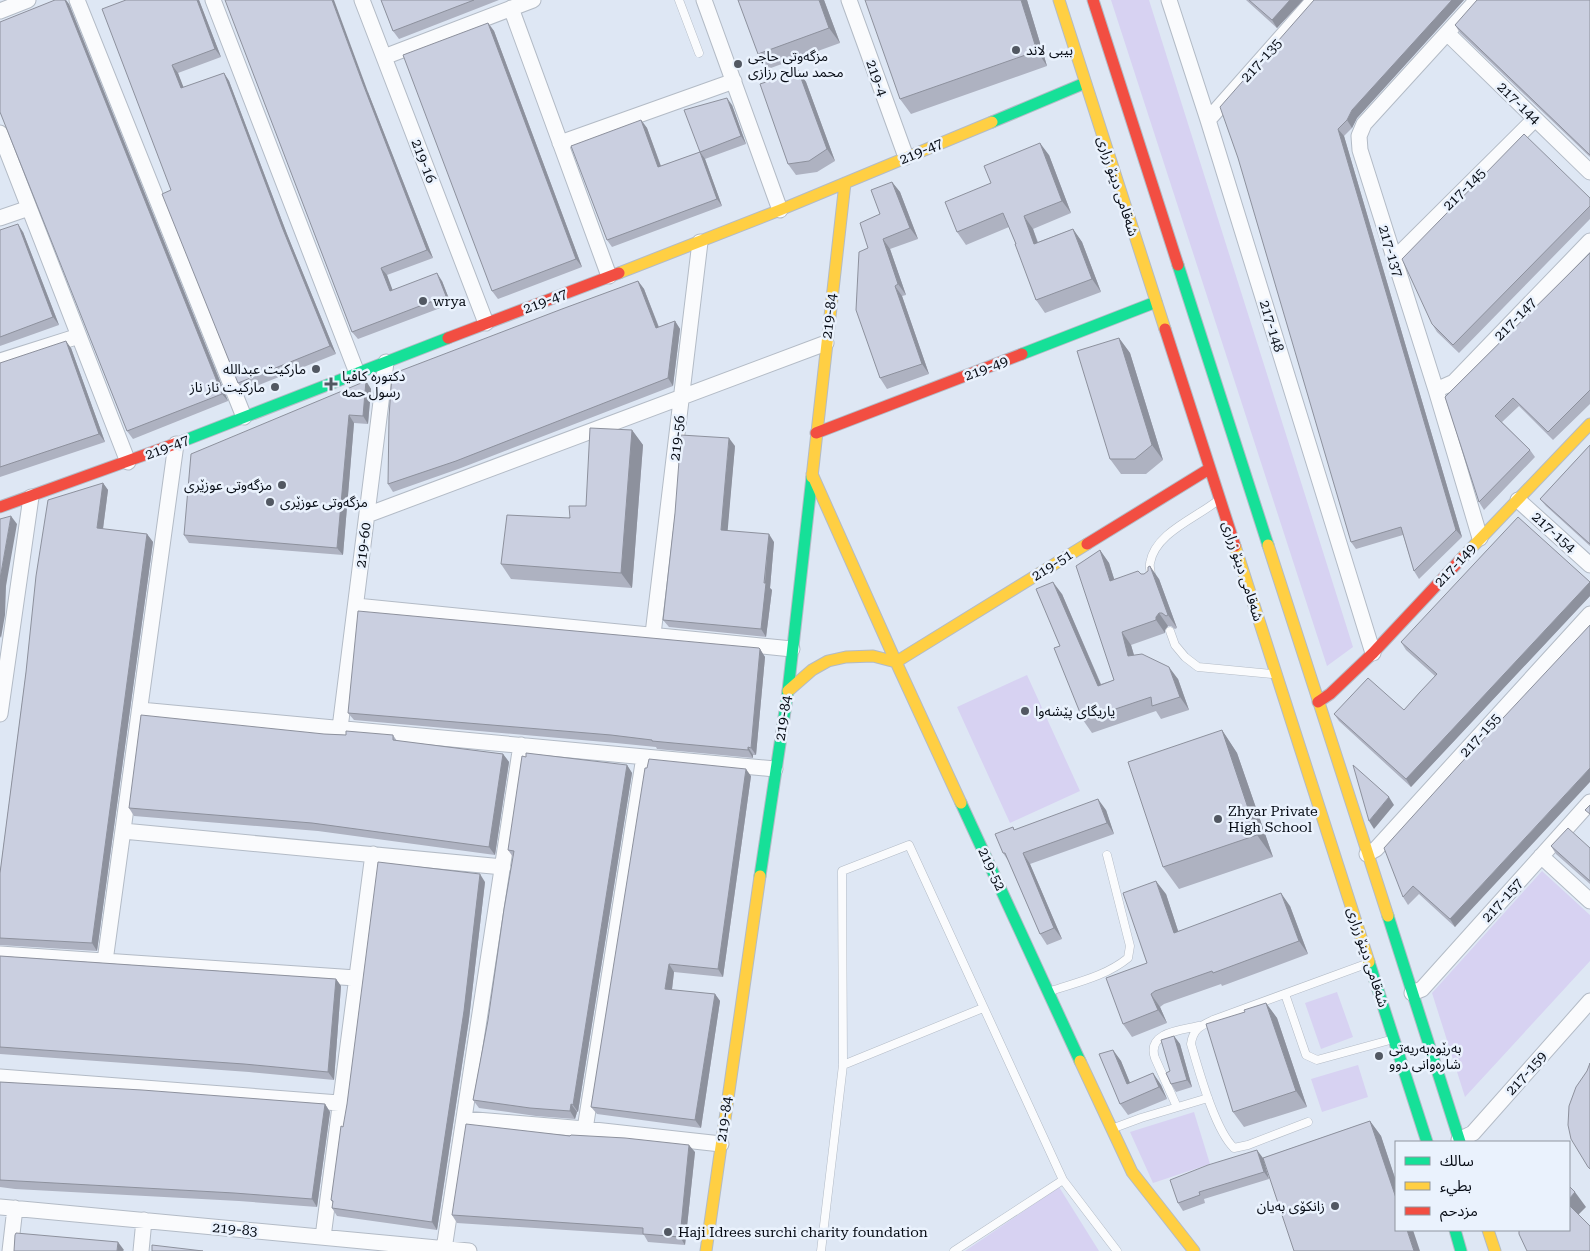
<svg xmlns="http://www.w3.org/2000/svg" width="1590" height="1251" viewBox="0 0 1590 1251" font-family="'Roboto Serif','Noto Sans Arabic',serif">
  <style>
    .green { fill: #d7d2f2 }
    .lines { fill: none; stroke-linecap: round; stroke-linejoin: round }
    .lane-casing { stroke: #b3bbc6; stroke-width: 9 }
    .street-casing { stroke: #b3bbc6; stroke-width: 17 }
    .fast-casing { stroke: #b3bbc6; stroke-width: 13 }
    .slow-casing { stroke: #b3bbc6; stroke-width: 13 }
    .jam-casing { stroke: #b3bbc6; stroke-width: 13 }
    .lane { stroke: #fafbfd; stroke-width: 8 }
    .street { stroke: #fafbfd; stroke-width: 15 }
    .fast { stroke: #16e098; stroke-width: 11 }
    .slow { stroke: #ffcf43; stroke-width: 11 }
    .jam { stroke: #f24e42; stroke-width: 11 }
    .wall { fill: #aeb2c1 }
    .shaded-wall { fill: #8d919d }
    .building { fill: #cacfe0; stroke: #8d919d }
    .poi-dot { fill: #525862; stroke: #eaf2fd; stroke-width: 2 }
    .labels { text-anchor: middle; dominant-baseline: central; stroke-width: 5; stroke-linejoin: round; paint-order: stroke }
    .poi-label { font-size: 14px; fill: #060b14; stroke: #eaf2fd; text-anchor: start }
    .street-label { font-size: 14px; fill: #060b14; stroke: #eaf2fd }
  </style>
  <rect width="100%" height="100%" fill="#dee7f4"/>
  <!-- green -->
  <path class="green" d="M1111,0H1149L1353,647L1327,666Z
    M1027,675L1080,791L1010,823L957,707Z
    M1542,871L1590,915V961L1465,1097L1432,993Z
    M1337,992L1353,1037L1321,1049L1305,1003Z
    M1358,1065L1368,1097L1322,1112L1311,1079Z
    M1194,1112L1210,1164L1153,1183L1130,1132Z
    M1059,1187L1099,1251H965Z"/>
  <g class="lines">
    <!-- lane casing -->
    <g class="lane-casing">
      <path id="lane" d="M679,0L699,53
        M1151,575C1151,572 1149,567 1150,563C1155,533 1196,518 1217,501
        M1170,631L1175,645L1185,657L1198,667L1272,674
        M1051,991C1078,982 1106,976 1128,958L1130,946L1107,855
        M1285,994L1306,1055L1317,1060L1390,1040
        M843,1065L983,1008
        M1177,1107L1155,1058C1146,1032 1182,1030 1199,1026
        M1308,1122L1248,1145L1234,1148C1215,1130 1199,1071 1191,1044C1193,1029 1200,1026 1213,1020L1366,964
        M1114,1128L1141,1118L1208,1098
        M821,1251L843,1065L842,871L909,845L1063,1180L1117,1251
        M954,1251L1063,1180"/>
    </g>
    <!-- street casing -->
    <g class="street-casing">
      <path id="street" d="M77,0L244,417
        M213,0L357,373
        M362,0L486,323
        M704,0L780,210
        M849,0L906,157
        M1169,0L1208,120L1373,653
        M1477,0L1364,124L1359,136L1360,150L1436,390L1480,538
        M511,8L609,276
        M0,11L28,0
        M1448,34L1590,172
        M384,57L533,0
        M1208,120L1314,0
        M0,133L128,462
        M560,143L734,81
        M0,218L29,208
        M1394,259L1535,119
        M0,361L79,336
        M1436,390L1454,382L1590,241
        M1518,500L1590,565
        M367,515L826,343
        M356,606L792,649
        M653,634L700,242
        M140,710L775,769
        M0,714L31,497
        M340,728L386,362
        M123,831L503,867
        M1367,854L1376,849L1590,614
        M1541,856L1590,901
        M0,954L356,978
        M105,961L176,444
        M1412,993L1422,989L1590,802
        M0,1077L339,1103
        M464,1119L585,1129L721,1144
        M585,1129L644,757
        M1459,1140L1473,1133L1590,1001
        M0,1207L469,1251
        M323,1237L373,854
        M444,1249L521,745
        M10,1251L15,1208
        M141,1251L144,1220"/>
    </g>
    <!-- fast casing -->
    <g class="fast-casing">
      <path id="fast" d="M992,122L1085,83
        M1178,265L1268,545
        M1022,354L1156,302
        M183,441L448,338
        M961,803L1080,1061
        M760,876L788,691L812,477
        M1388,916L1460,1142
        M1369,962L1427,1142
        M1455,1230L1461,1251"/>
    </g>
    <!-- slow casing -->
    <g class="slow-casing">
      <path id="slow" d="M1059,0L1165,329
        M619,273L780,210L992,122
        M812,474L896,662L961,803
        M812,477L845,183
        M1268,545L1388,916
        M1235,546L1369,962
        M1462,558L1590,424
        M788,691L812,670L828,661L846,657L873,656L896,662L1087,544
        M1080,1061L1132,1172L1194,1251
        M1488,1230L1495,1251
        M706,1251L760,876"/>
    </g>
    <!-- jam casing -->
    <g class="jam-casing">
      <path id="jam" d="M1093,0L1178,265
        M1165,329L1235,546
        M448,338L619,273
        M816,433L1022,354
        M0,507L183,441
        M1087,544L1209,469
        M1318,702L1330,694L1373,653L1462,558"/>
    </g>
    <!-- lane -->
    <use href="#lane" class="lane"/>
    <!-- street -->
    <use href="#street" class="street"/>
    <!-- fast -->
    <use href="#fast" class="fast"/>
    <!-- slow -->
    <use href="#slow" class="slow"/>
    <!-- jam -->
    <use href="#jam" class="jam"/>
  </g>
  <!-- wall -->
  <path class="wall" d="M126,0H199L221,57L178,73L183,88L224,73L229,81L287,234L336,354L244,391L238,383L171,190Z
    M381,0H499L399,39L393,31Z
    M824,0L840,43L768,69L758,54Z
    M1027,0L1047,66L911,114L900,99Z
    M1246,0H1303L1277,28Z
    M1314,0H1464L1357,118L1352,128L1344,136L1462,537L1419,579L1414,571L1403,535L1356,549L1351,542Z
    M1590,0V157L1460,33L1455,25Z
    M69,4L228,401L133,439L127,431Z
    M488,23L494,31L582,267L498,299L492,291Z
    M798,70L806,82L835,161L817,172L796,175L788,164L778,78Z
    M368,92L433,258L387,275L392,290L442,281L451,304L358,339L352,332Z
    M732,105L746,144L705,159L722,206L612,247L607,240L641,120L647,128L661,166L700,152Z
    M1049,155L1071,213L1033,229L1038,242L1073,229L1082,242L1101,292L1045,313L1036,300L1016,244L1009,227L966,245L957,232L991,183Z
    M892,182L900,192L918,239L890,249L906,295L902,296L929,374L887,389L880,378L868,248Z
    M1590,198V219L1459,353L1437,332L1432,324Z
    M0,230L23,232L59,325L0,346Z
    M1590,253V404L1553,440L1519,406L1502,422L1530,450L1535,457L1484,510L1479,502L1445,397Z
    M638,281L644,289L659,327L675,321L680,329L673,386L461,468L393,492L388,484Z
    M1119,338L1130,353L1163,460L1146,474H1121L1110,459Z
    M71,348L105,442L0,477V363Z
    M366,381L371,389L368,424L354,423L343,555L189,543L184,535Z
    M632,430L643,445L632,588L511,579L501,564L586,506Z
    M1590,445V546L1546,506L1540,499Z
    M735,446L727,531L774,542L770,588L772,590L766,637L669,627L663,620Z
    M103,483L108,490L103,529L147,534L153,542L97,951L0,945V873L26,672Z
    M1100,550L1109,563L1114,579L1141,574L1159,579L1177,628L1175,629L1171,626H1168L1165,630V633L1131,645L1134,655L1178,679L1189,710L1161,719L1156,711L1092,733L1083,720L1060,646L1062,594L1101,684L1114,680Z
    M1590,582V596L1411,787L1339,721L1334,714L1404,710L1435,676L1406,650L1401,642Z
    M1590,625L1455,927L1419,894L1408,905L1403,897Z
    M760,649L765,657L756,755H753V758L657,749L656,747L616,743L354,720L348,713Z
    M1222,730L1237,753L1273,857L1179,889L1163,867Z
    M324,734L346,735H393L397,741L503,754L509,762L495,855L318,831L134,816L129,808Z
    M627,765L632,773L578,1112H577L575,1119L536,1116L479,1108L473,1100L488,1020L513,857L508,850Z
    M647,768L751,776L723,977L674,972L672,990L715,994L720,1001L701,1128L597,1114L591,1107Z
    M1106,810L1114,834L1030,864L1062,939L1047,945L1040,934L1009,862L1003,853L1013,827L1014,830Z
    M1551,846L1590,848V884L1556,854Z
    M485,882L469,1019L437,1230L337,1216L332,1208L333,1203L331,1200L343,1127Z
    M1166,894L1178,931L1290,906L1308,954L1222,986L1221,984L1164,1004L1160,1007L1167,1023L1132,1037L1123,1024L1147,963Z
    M0,956L336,979L341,986L334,1080L249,1072L0,1054Z
    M1266,1003L1277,1018L1307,1107L1244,1127L1233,1112L1245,1012Z
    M1174,1036L1180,1044L1192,1087L1176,1092L1171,1084L1170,1071Z
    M1113,1050L1121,1061L1130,1083L1153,1073L1161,1085L1167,1099L1128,1115L1120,1104Z
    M0,1082L325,1104L330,1112L317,1207L239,1201L15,1189L0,1187Z
    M1370,1121L1381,1136L1396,1181V1230L1263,1159L1269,1179L1204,1199L1205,1203L1183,1211L1178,1203L1263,1158Z
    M570,1136L695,1152L685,1245L648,1242L644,1235L457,1223L452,1215Z"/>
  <!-- shaded-wall -->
  <path class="shaded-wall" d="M65,0H66L69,4L228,401L222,394Z
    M197,0H199L221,57L215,49Z
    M332,0H334L368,92L433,258L427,250L363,84Z
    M819,0H824L840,43L829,28Z
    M1021,0H1027L1047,66L1037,51Z
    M1290,0H1303L1277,28L1272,20Z
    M1452,0H1464L1357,118L1352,128L1347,120L1352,110Z
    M488,23L494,31L582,267L576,259Z
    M172,65L178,73L187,96L181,88Z
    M798,70L806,82L835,161L827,149Z
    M224,73L229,81L287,234L336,354L330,346L282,227Z
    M727,98L732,105L746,144L741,136Z
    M641,120L647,128L664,175L658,167Z
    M1338,129L1344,136L1462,537L1456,530Z
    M1040,143L1049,155L1071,213L1062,201Z
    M700,152L705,159L722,206L717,199Z
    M892,182L900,192L918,239L910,228Z
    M1024,216L1033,229L1042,256L1034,244Z
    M18,224L23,232L59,325L53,317Z
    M1073,229L1082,242L1101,292L1092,279Z
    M883,239L890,249L906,295L898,284Z
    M381,268L387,275L396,299L390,291Z
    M437,273L442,281L451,304L446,296Z
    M638,281L644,289L662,336L656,328Z
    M895,286L902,296L929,374L922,364Z
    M675,321L680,329L673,386L668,378Z
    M1119,338L1130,353L1163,460L1152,445Z
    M66,341L71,348L105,442L99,434Z
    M366,381L371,389L368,424L363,416Z
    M349,415L354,423L343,555L337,548Z
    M632,430L643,445L632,588L621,573Z
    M729,438L735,446L727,538L721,530Z
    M103,483L108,490L102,536L97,528Z
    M11,516L17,524L6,586L5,615L1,638L0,636V579Z
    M147,534L153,542L97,951L92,943Z
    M769,534L774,542L770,588L772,590L766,637L761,629Z
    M1100,550L1109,563L1119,594L1110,581Z
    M1150,566L1159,579L1177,628L1168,615Z
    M1053,582L1062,594L1107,699L1098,686Z
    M1590,582V596L1411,787L1406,779Z
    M1159,613L1168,626L1165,630V633L1156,620V617Z
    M1122,632L1131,645L1138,669L1128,656Z
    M760,649L765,657L756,755L751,748Z
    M1169,667L1178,679L1189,710L1180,697Z
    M1222,730L1237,753L1273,857L1257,835Z
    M748,747L753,755V758L748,750Z
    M503,754L509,762L495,855L489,847Z
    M627,765L632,773L578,1112L573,1105Z
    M1590,768V782L1455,927L1450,919Z
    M746,769L751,776L723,977L718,969Z
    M1389,797L1394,805L1374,829L1369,821Z
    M1098,799L1106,810L1114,834L1107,823Z
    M1023,853L1030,864L1062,939L1054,928Z
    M480,874L485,882L469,1019L437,1230L432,1222Z
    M1156,881L1166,894L1183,946L1174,933Z
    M1281,893L1290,906L1308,954L1299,941Z
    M669,964L674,972L671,997L665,989Z
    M336,979L341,986L334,1080L328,1072Z
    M715,994L720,1001L701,1128L695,1120Z
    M1151,994L1160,1007L1167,1023L1158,1010Z
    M1266,1003L1277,1018L1307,1107L1296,1091Z
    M1174,1036L1180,1044L1192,1087L1187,1080Z
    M1113,1050L1121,1061L1135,1095L1127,1084Z
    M1153,1073L1161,1085L1167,1099L1159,1087Z
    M325,1104L330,1112L317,1207L312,1199Z
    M571,1104L577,1112L575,1119L570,1111Z
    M1370,1121L1381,1136L1396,1181V1198Z
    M689,1145L695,1152L685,1245L680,1237Z
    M1257,1150L1263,1158L1269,1179L1264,1172Z
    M1575,1192L1586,1207L1576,1217L1569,1207V1199Z
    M1407,1230H1413L1420,1251H1414Z
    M118,1242L124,1250L123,1251H117Z"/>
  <!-- building -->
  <path class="building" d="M55,0H65L222,394L127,431L0,112V22Z
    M126,0H197L215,49L172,65L181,88L224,73L282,227L330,346L238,383L162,194L171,190L102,9Z
    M225,0H332L363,84L427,250L381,268L390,291L437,273L446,296L352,332Z
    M381,0H474L393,31Z
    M738,0H819L829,28L758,54Z
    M865,0H1021L1037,51L900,99Z
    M1249,0H1290L1272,20Z
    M1314,0H1452L1352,110L1347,120L1338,129L1456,530L1414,571L1401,527L1351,542L1238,158L1220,107Z
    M1477,0H1590V155L1455,25Z
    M488,23L576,259L492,291L403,55Z
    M798,70L827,149L809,161L788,164L760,84L778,78Z
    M727,98L741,136L700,152L684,110Z
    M641,120L658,167L700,152L717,199L607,240L571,146Z
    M1524,134L1590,198V206L1453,345L1432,324L1402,259Z
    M1040,143L1062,201L1024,216L1034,244L1073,229L1092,279L1036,300L1015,244H1016L1003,213L957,232L945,202L991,183L984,166Z
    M892,182L910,228L883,239L898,284L895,286L922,364L880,378L856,310L859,252L868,248L860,223L880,214L871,190Z
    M18,224L53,317L0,337V230Z
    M1590,253V390L1548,432L1513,398L1495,416L1530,450L1479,502L1445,397Z
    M638,281L656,328L675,321L668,378L456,461L388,484L389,417L392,374L562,309Z
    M1119,338L1152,445L1135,459H1110L1077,351Z
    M66,341L99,434L0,467V363Z
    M366,381L363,416L349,415L337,548L184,535L191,454Z
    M590,428L632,430L621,573L501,564L507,515L570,518L569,506H586Z
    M681,435L729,438L721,530L769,534L764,583H766L761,629L663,620L675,513Z
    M1590,445V544L1540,499Z
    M103,483L97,528L147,534L92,943L0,938V873L26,672L36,576L48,500Z
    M11,516L0,579V583V519Z
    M1518,517L1590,582L1406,779L1334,714L1368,678L1404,710L1420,692L1437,674L1401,642Z
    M1100,550L1110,581L1138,571L1141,574H1144L1148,571V567L1150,566L1168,615L1166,616L1162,613H1159L1156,617V620L1122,632L1128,656L1142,654L1169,667L1180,697L1152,706L1151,697L1083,720L1054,648L1060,646L1036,589L1053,582L1098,686L1114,680L1076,566Z
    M358,611L759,648L760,649L751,748L748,747V750L652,741V740L611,735L348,713Z
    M1590,625V768L1450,919L1413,886L1403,897L1384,848L1460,764Z
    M141,715L324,734L346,735V731L393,735V740L503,754L489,847L312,823L129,808Z
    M1222,730L1257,835L1163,867L1128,762Z
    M526,753L627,765L573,1105L571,1104L570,1111L530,1108L473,1100L488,1020L504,909L514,851L508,850L522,756L526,757Z
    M649,759L746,769L718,969L669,964L665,989L715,994L695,1120L591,1107L645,768H647Z
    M1353,765L1389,797L1369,821Z
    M1098,799L1107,823L1023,853L1054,928L1040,934L1005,853H1003L995,834L1013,827L1014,830Z
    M1590,805V814L1585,810Z
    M1568,828L1590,848V881L1551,846Z
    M378,862L480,874L464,1011L432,1222L332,1208L333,1201L331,1200L341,1126L343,1127L347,1104Z
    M1156,881L1174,933L1281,893L1299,941L1213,973L1212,971L1155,991L1151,994L1158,1010L1123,1024L1106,978L1147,963L1123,893Z
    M0,956L336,979L328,1072L244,1064L0,1047Z
    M1266,1003L1296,1091L1233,1112L1206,1024L1245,1012L1244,1010Z
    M1174,1036L1187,1080L1171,1084L1166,1073L1170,1071L1161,1040Z
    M1113,1050L1127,1084L1153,1073L1159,1087L1120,1104L1099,1054Z
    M1590,1063V1169L1588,1167L1571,1139L1568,1125L1569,1106L1576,1087L1587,1071Z
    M0,1082L142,1090L325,1104L312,1199L234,1193L0,1180Z
    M1370,1121L1396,1198V1230H1407L1414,1251H1294L1263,1158Z
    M466,1124L570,1136L571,1135L625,1138L689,1145L680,1237L643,1234V1228L452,1215Z
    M1257,1150L1264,1172L1199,1192L1200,1195L1178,1203L1170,1180L1208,1165Z
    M1569,1186L1575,1192L1569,1199Z
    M1569,1205L1590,1226V1251H1527L1519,1234V1230H1569Z
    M16,1233L118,1242L117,1251H14L15,1235Z
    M152,1245L203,1251H152Z"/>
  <!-- markers -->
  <g class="poi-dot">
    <circle cx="1016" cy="50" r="5"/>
    <circle cx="738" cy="64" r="5"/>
    <circle cx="423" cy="301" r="5"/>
    <circle cx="316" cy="369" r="5"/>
    <path d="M328.5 376.5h5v5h5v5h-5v5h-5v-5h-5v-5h5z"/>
    <circle cx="275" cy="387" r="5"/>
    <circle cx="282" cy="485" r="5"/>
    <circle cx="270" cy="502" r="5"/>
    <circle cx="1025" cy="711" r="5"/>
    <circle cx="1218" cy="819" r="5"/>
    <circle cx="1379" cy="1056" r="5"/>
    <circle cx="1335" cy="1206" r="5"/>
    <circle cx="668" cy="1232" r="5"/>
  </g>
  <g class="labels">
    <!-- poi labels -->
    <g class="poi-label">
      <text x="1026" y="50">بيبى لاند</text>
      <text x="748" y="56">مزگەوتی حاجی<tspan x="748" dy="16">محمد سالح رزازی</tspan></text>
      <text x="433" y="301">wrya</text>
      <text x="306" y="369" text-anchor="end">ماركيت عبدالله</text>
      <text x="342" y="376">دکتورە کافیا<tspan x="342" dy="16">رسول حمە</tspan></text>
      <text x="265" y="387" text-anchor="end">ماركيت ناز ناز</text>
      <text x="272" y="485" text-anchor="end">مزگەوتی عوزێری</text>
      <text x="280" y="502">مزگه‌وتی عوزێری</text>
      <text x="1035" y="711">یاریگای پێشەوا</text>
      <text x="1228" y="811">Zhyar Private<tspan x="1228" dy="16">High School</tspan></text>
      <text x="1389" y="1048">بەڕێوەبەریەتی<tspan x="1389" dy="16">شارەوانی دوو</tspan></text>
      <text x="1325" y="1206" text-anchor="end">زانکۆی بەیان</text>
      <text x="678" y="1232">Haji Idrees surchi charity foundation</text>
    </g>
    <!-- street labels -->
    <g class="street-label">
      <text transform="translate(1261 60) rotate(-48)">217-135</text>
      <text transform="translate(877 78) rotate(70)">219-4</text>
      <text transform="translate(1519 103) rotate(44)">217-144</text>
      <text transform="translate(921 151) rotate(-23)">219-47</text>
      <text transform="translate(424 161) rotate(69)">219-16</text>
      <text transform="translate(1118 186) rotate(72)">شەقامی دینۆ زراری</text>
      <text transform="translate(1464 189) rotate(-45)">217-145</text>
      <text transform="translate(1391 251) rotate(73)">217-137</text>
      <text transform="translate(545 301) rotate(-21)">219-47</text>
      <text transform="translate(829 316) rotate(-83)">219-84</text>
      <text transform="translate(1515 319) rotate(-46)">217-147</text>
      <text transform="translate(1272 326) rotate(73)">217-148</text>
      <text transform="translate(986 368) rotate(-21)">219-49</text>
      <text transform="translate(677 438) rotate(-83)">219-56</text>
      <text transform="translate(167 447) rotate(-21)">219-47</text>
      <text transform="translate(1554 532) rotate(42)">217-154</text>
      <text transform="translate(363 545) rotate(-83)">219-60</text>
      <text transform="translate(1052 565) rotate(-32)">219-51</text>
      <text transform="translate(1455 565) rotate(-47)">217-149</text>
      <text transform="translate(1243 571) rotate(72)">شەقامی دینۆ زراری</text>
      <text transform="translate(783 718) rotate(-81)">219-84</text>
      <text transform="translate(1480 735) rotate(-48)">217-155</text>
      <text transform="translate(992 869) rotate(65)">219-52</text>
      <text transform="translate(1502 900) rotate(-48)">217-157</text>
      <text transform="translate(1368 957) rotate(72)">شەقامی دینۆ زراری</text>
      <text transform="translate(1526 1073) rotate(-48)">217-159</text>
      <text transform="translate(724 1119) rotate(-82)">219-84</text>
      <text transform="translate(235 1229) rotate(5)">219-83</text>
    </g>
  </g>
  <!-- legend -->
  <rect x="1395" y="1141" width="175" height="90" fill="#eaf2fd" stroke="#8f96a0"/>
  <rect x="1405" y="1157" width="25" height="8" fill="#16e098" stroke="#8f96a0"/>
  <text x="1440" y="1166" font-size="15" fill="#060b14">سالك</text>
  <rect x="1405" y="1182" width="25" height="8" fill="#ffcf43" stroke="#8f96a0"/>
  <text x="1440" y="1191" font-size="15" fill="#060b14">بطيء</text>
  <rect x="1405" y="1207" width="25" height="8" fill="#f24e42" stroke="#8f96a0"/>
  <text x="1440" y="1216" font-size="15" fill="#060b14">مزدحم</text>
</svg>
